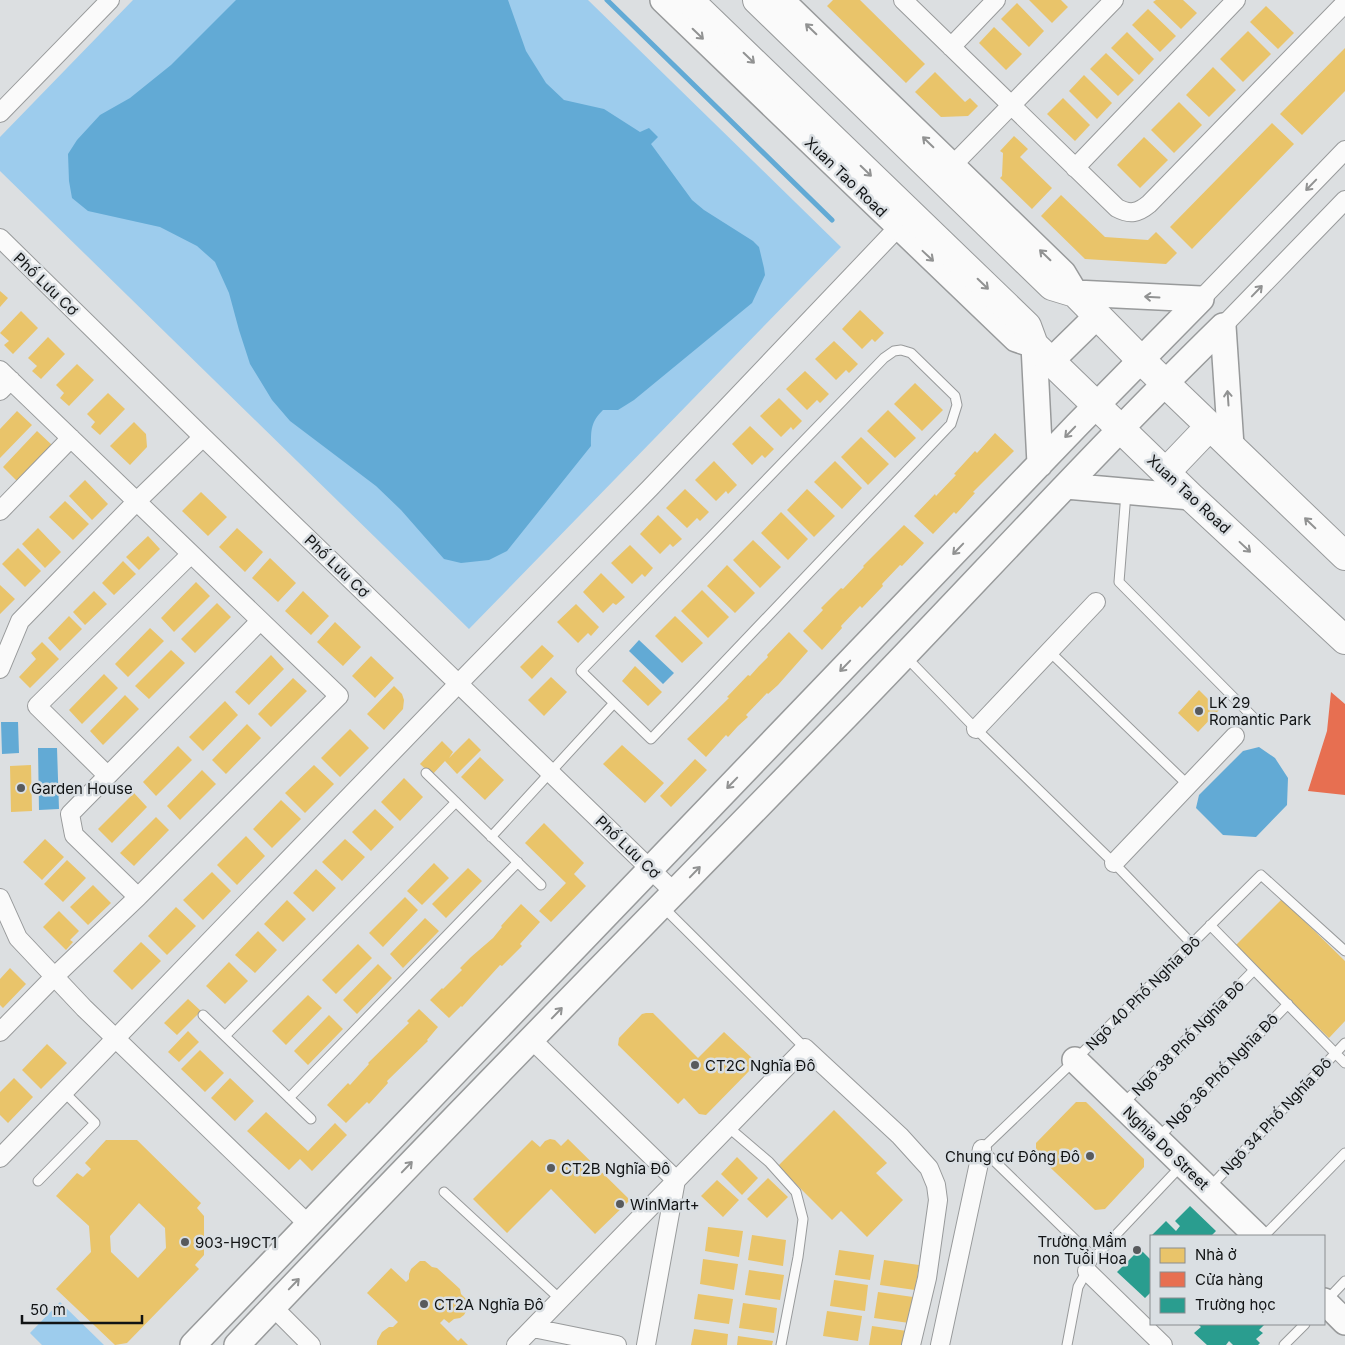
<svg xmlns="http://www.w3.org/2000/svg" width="1345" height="1345" viewBox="0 0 1345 1345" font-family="Inter,sans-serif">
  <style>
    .green { fill: #9dcced }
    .water { fill: #62aad5 }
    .homes { fill: #e9c46a; fill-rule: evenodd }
    .shops { fill: #e76f51 }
    .schools { fill: #2a9d8f }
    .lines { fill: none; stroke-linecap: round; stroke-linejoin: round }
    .stream { stroke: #62aad5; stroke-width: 5 }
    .lane-casing { stroke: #989a9b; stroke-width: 11 }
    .street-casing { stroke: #989a9b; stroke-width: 20 }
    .secondary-casing { stroke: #989a9b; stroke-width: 28 }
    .primary-casing { stroke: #989a9b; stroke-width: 30 }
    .lane { stroke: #fafafa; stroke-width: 9 }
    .street { stroke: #fafafa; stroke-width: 18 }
    .secondary { stroke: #fafafa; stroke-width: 25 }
    .primary { stroke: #fafafa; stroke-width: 28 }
    .oneway { stroke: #919292 }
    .poi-dot { fill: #585a5c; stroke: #dadfe3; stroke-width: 2 }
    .labels { text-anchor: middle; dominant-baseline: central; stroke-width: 5; stroke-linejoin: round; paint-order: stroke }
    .street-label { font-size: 15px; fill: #111314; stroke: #dadfe3 }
    .poi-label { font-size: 15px; fill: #111314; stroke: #dadfe3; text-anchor: start }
  </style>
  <rect width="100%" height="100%" fill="#dcdfe1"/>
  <!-- green -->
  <path class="green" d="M133,0H588L841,247L469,629L0,171V137Z
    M60,1302L104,1345H42L30,1333Z"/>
  <!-- water -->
  <path class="water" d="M236,0H508L526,51L546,83L564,100L604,109L640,132L649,128L658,137L651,144L692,200L704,210L753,241L759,247L764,268L765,275L752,303L634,400L618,410H603C591,422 591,429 591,446L507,551L489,560L461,563L444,559L401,510L376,486L290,421L272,400L250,364L239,330L229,293L215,262L197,246L160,227L88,211L72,198L69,181L68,154L77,140L100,115L130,98L171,65Z
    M639,640L674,673L663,684L629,651Z
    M1,722H18L19,753L2,754Z
    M1259,747L1275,758L1288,778L1287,805L1256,837L1223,835L1196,808L1199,795L1243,751Z
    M38,748H57L59,809L39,810Z"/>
  <!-- homes -->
  <path class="homes" d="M833,0H860L925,64L906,83L827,6Z
    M1029,0H1061L1068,7L1052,23Z
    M1156,0H1183L1197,13L1181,29L1153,2Z
    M1017,3L1044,31L1029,47L1001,19Z
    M1266,6L1294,33L1278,49L1250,22Z
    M1148,9L1176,36L1160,52L1132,25Z
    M994,27L1022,54L1006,70L979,43Z
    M1248,31L1271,54L1243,82L1220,59Z
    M1127,32L1154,59L1139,75L1111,48Z
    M1345,48V91L1302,135L1280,114Z
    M1106,53L1134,80L1118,96L1090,69Z
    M1213,67L1236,90L1209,117L1186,95Z
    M935,72L965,102L970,98L978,106L968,116L941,117L915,92Z
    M1084,75L1112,103L1097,119L1069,91Z
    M1063,98L1090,125L1075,141L1047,114Z
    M1179,102L1202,125L1174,153L1151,130Z
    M1272,123L1294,144L1192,249L1170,227Z
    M1014,136L1028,149L1020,157L1052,188L1032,209L1000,178L1002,176L1003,153L1000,151Z
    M1144,137L1168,160L1140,188L1117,165Z
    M1061,195L1105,237L1148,240L1156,232L1177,253L1166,264L1085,259L1041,216Z
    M0,291L8,298L0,307Z
    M860,310L884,333L875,342L872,339L862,349L842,329Z
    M21,311L38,328L13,354L4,345L9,341L0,333Z
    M48,337L65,354L41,379L32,371L37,366L28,358Z
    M834,341L858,364L849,373L846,370L836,380L815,359Z
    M77,364L94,380L69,406L60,398L64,393L56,385Z
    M805,371L829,394L820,403L817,400L807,410L786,389Z
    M915,383L943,410L922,431L894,404Z
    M108,393L125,409L100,435L91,427L95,422L87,414Z
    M779,398L802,421L793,430L791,427L781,437L760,416Z
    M888,410L916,438L895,458L867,431Z
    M17,411L32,425L0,458V429Z
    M134,422L146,434L147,447L130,465L110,446Z
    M750,426L774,449L765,458L762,455L752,465L732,444Z
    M37,431L52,445L18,482L3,467Z
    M995,433L1014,451L973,492L975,493L956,514L954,512L933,534L914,516L935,494L936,496L956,475L954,474L965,462L975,451L977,453Z
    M861,437L889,464L868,485L841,457Z
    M714,461L737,485L728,494L726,491L716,501L695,480Z
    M835,461L862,488L842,509L814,482Z
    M85,480L108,504L92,520L69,496Z
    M685,489L709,512L700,521L697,518L687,528L666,508Z
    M807,489L835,516L814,537L787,510Z
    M201,492L227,517L208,536L182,511Z
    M65,501L89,524L73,540L49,517Z
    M781,512L808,539L788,560L761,533Z
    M658,515L682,539L673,547L670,544L660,554L640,534Z
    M904,525L924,543L902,566L900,565L882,584L883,586L862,608L860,606L841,626L842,628L822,650L803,631L823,610L821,608L841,588L843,589L864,567L863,566Z
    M38,528L61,552L45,568L22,544Z
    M237,528L263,552L245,572L219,547Z
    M148,536L160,549L139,570L126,557Z
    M753,540L781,567L760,588L733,560Z
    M630,545L653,568L645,577L642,574L632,584L611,563Z
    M18,548L41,571L25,587L2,564Z
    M270,558L296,583L278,602L252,578Z
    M123,561L136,574L114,595L102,583Z
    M727,565L755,593L735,613L707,586Z
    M601,573L625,597L616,605L613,603L603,613L583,592Z
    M196,582L210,596L174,632L161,618Z
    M0,585L15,599L0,614Z
    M702,590L729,617L708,638L681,611Z
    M94,591L107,604L85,625L73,612Z
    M303,591L329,616L311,635L285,611Z
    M217,603L231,617L195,653L181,639Z
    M576,604L599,627L591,636L588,633L578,643L557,622Z
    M69,616L82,629L60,651L48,638Z
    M675,616L703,643L682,663L655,636Z
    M335,622L361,647L343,666L317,642Z
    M150,628L164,641L128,677L115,664Z
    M789,632L808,651L778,685L768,694L767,693L746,715L748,717L738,726L728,737L726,735L706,757L687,739L729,698L727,697L748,675L750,676L759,666L768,657L767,655Z
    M42,642L59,659L30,688L19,677L36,659L31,653Z
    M542,645L554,656L532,679L520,667Z
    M171,650L185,663L149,699L135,686Z
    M271,655L284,669L249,705L235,692Z
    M371,656L394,678L375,698L352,676Z
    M635,666L662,692L648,706L622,681Z
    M104,674L118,688L82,724L69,710Z
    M551,677L567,692L544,716L528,700Z
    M293,678L307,691L271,727L258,714Z
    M394,686L402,694L404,700L403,709L384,730L367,714Z
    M1199,690L1219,710L1198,732L1178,713Z
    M125,695L139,709L103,745L90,731Z
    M225,701L238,715L203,751L189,737Z
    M247,724L261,738L226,774L212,760Z
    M350,729L369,748L340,777L321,758Z
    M469,738L481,750L457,774L445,761L432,775L420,764L442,741L453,752L449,758Z
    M622,745L664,783L645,803L603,764Z
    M178,746L192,760L156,796L143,782Z
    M480,757L504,780L485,800L461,777Z
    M695,759L707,770L671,807L660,796Z
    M31,765L32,811L11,812L10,766Z
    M314,765L334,784L305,813L285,793Z
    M202,770L216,784L180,820L167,806Z
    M404,778L423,797L400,821L381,802Z
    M134,793L147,807L112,843L98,829Z
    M281,800L301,819L272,848L253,829Z
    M375,809L394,827L371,851L352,832Z
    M156,817L169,830L134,866L120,853Z
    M544,823L584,863L574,874L586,886L551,922L539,911L566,883L525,843Z
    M246,836L265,856L237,885L217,865Z
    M45,839L64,857L42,880L23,862Z
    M345,839L365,857L342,881L322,862Z
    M67,860L86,878L63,902L44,884Z
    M434,863L449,878L422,905L407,891Z
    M468,868L482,881L446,918L432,904Z
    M316,869L336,888L313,912L293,893Z
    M212,872L231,891L203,920L183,900Z
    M93,885L111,903L88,925L70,907Z
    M405,897L418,910L383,947L369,933Z
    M1282,899L1345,961V1021L1329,1038L1235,946Z
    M287,900L306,919L283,942L264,924Z
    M521,904L540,922L520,944L522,946L502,966L500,965L462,1007L461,1006L449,1018L430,1000L442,988L443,989L462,970L460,968L471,957L493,938L502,927L501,926Z
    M176,907L196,926L167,955L148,936Z
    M59,911L79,931L70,940L73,942L66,950L43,927Z
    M425,918L439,931L403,968L390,954Z
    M258,931L277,950L255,973L235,955Z
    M141,942L161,961L132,990L113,971Z
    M358,944L372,958L336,994L322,980Z
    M229,962L248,981L225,1004L206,986Z
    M378,964L392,978L357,1014L343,1000Z
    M10,968L26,984L3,1008L0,1005V979Z
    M308,995L322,1008L286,1045L272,1031Z
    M188,999L201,1011L177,1035L164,1023Z
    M419,1009L438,1027L427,1040L428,1041L387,1081L388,1083L379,1093L369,1104L367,1102L346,1123L327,1105L348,1083L350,1085L369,1064L368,1063L409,1023L407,1021Z
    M646,1013H653L698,1058L724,1032L752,1058L753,1067L706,1115L699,1114L684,1098L678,1104L618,1045L619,1038L642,1014Z
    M329,1015L343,1029L308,1065L294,1051Z
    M188,1031L199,1042L179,1062L168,1052Z
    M47,1044L67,1063L41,1089L22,1070Z
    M200,1050L224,1073L205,1092L181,1069Z
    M14,1078L33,1097L8,1123L0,1115V1092Z
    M230,1078L254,1101L235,1121L211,1098Z
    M1076,1102H1086L1144,1159V1167L1105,1209L1095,1210L1036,1154V1143Z
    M834,1110L887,1163L876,1173L903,1200L867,1237L841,1211L832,1220L778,1166Z
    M266,1112L308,1151L335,1123L347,1135L312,1171L300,1159L289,1170L247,1131Z
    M550,1139L555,1140L561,1146L568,1139L630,1200L595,1234L551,1189L507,1233L473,1199L532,1140L540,1147L545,1141Z
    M106,1140H137L201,1203L197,1208L204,1216V1255L195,1265L199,1269L127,1343L115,1345L56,1289L91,1252L89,1226L56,1196L77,1173L83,1177L91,1169L85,1163ZM139,1203L165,1228L166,1248L138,1278L111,1252L110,1236Z
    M737,1157L758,1178L742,1195L721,1174Z
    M768,1178L788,1197L767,1218L747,1199Z
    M717,1180L739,1200L723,1217L701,1196Z
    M708,1227L743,1231L739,1257L705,1251Z
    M752,1235L786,1240L783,1266L748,1260Z
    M839,1250L874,1255L870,1280L835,1275Z
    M703,1259L738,1264L734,1290L700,1284Z
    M884,1260L919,1265L915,1290L880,1285Z
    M420,1261H425L432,1267L437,1268L460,1289L461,1294L468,1301L469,1306L464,1315L460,1318L454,1319L449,1323L444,1319L440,1323L458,1341L461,1338L468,1345H377V1341L382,1332L389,1327H393L398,1322L367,1293L391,1268L406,1282L409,1279V1274L411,1269Z
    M749,1270L784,1275L780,1300L745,1295Z
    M834,1280L868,1285L865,1311L830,1306Z
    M878,1292L913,1297L909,1323L874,1318Z
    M698,1294L733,1299L729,1324L694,1319Z
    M743,1303L777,1308L774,1333L739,1328Z
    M827,1311L862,1316L858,1341L823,1336Z
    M872,1326L907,1331L905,1345H869Z
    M694,1329L728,1334L727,1345H691Z
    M738,1336L773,1341L772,1345H737Z"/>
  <!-- shops -->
  <path class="shops" d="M1331,692L1345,704V795L1308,791L1327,731Z"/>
  <!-- schools -->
  <path class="schools" d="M1190,1206L1216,1231L1211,1236H1151L1166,1221L1176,1231L1180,1226L1175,1221Z
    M1140,1249L1151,1260V1292L1145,1298L1117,1272Z
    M1198,1324H1265L1259,1330L1263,1333L1256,1339L1260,1343L1258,1345H1233L1229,1341L1226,1345H1207L1194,1333L1201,1327Z"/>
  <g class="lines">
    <!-- stream -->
    <path class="stream" d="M607,0L832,220"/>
    <!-- lane casing -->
    <g class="lane-casing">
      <path id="lane" d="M901,350L911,353L955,396L957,405L951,424L651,739L581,671L884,358L894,351Z
        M1126,493L1119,582L1253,717
        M1049,651L1188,785
        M905,656L976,729L1114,863L1192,944
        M426,773L541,885
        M491,837L614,703
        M663,907L805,1048
        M1210,925L1345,1063
        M203,1015L311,1119
        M225,1036L456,802
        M289,1098L518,862
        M1123,1104L1254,970
        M728,1127L769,1162L796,1192L803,1219L798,1257L781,1345
        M1157,1139L1288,1004
        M38,1181L95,1123L64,1092
        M1210,1187L1345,1043
        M444,1192L560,1299
        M1264,1236L1345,1153
        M1094,1258L982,1149L1075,1060L1261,875L1345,951
        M1326,1301L1345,1281
        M1067,1345L1078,1287L1094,1258L1181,1166
        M1284,1345L1305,1324"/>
    </g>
    <!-- street casing -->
    <g class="street-casing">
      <path id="street" d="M903,0L1117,208C1130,215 1138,213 1149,204L1345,3
        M951,47L996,0
        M0,113L110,0
        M1075,168L1236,0
        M945,173L1114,0
        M0,238L203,437L675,893
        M1201,299L1345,150
        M1223,326L1345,200
        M0,370L339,696L138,897L54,977L0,1032
        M0,391L11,380
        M0,511L71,438
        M0,669L20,621L137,501L203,437
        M976,729L1096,602
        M107,775L37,706L191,554
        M1114,863L1235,736
        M138,897L74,835L70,814L260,621
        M0,898L18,938L84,1008L309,1225
        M531,1039L676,1180L646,1345
        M0,1158L459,683L650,488L907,218
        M1087,1271L1163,1345
        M273,1307L311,1345
        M533,1328L617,1345
        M516,1345L805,1048L900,1136L929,1168L936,1185L938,1200L927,1278L911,1345
        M940,1345L982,1149"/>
    </g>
    <!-- secondary casing -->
    <g class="secondary-casing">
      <path id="secondary" d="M663,0L1016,339L1034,345L1040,464
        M781,0L1063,273L1075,293L1201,299
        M1223,326L1231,446
        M1051,361L1097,316
        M1066,486L1191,497
        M1075,1060L1257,1236
        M1324,1301L1345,1322
        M193,1345L1077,425L1201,299
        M237,1345C441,1129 650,918 857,705C979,579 1097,449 1223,326"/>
    </g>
    <!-- primary casing -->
    <g class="primary-casing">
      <path id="primary" d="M689,0L1027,326L1034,345L1191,497L1345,640
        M757,0L1052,286L1075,293L1141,360L1345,556
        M1166,472L1210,426"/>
    </g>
    <!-- lane -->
    <use href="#lane" class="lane"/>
    <!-- street -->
    <use href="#street" class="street"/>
    <!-- secondary -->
    <use href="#secondary" class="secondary"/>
    <!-- primary -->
    <use href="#primary" class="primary"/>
  </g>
  <!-- one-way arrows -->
  <defs><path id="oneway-shaft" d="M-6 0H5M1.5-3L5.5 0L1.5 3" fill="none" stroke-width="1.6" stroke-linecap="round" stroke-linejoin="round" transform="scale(1.25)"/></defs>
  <g class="oneway">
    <use href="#oneway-shaft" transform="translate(811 29) rotate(-136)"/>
    <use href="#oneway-shaft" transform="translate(698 34) rotate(44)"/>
    <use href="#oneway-shaft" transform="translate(749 58) rotate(44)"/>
    <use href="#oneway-shaft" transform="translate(928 142) rotate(-136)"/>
    <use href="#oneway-shaft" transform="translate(866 171) rotate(44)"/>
    <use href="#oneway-shaft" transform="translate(1311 185) rotate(134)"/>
    <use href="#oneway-shaft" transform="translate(1045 255) rotate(-136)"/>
    <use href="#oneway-shaft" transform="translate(928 256) rotate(43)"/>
    <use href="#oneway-shaft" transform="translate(983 284) rotate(44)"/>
    <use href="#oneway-shaft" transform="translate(1257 291) rotate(-46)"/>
    <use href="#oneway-shaft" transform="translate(1152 297) rotate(-177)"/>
    <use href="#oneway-shaft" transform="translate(1228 398) rotate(-94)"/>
    <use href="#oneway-shaft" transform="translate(1070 432) rotate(134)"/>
    <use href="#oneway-shaft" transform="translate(1310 523) rotate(-136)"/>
    <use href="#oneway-shaft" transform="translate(1245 547) rotate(43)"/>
    <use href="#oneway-shaft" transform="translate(958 549) rotate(134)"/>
    <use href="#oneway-shaft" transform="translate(845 666) rotate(134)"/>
    <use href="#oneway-shaft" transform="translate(732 783) rotate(134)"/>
    <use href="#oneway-shaft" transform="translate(695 872) rotate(-46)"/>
    <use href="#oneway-shaft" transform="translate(557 1013) rotate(-46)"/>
    <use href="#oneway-shaft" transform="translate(407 1167) rotate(-46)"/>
    <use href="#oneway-shaft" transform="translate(294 1284) rotate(-46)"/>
  </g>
  <!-- markers -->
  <g class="poi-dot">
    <circle cx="1199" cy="711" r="5"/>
    <circle cx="21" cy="788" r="5"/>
    <circle cx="695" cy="1065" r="5"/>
    <circle cx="1090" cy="1156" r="5"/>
    <circle cx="551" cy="1168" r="5"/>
    <circle cx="620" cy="1204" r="5"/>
    <circle cx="185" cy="1242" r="5"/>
    <circle cx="1137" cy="1250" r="5"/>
    <circle cx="424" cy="1304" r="5"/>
  </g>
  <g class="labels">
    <!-- street labels -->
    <g class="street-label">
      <text transform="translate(846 177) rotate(44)">Xuan Tao Road</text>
      <text transform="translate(46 284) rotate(44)">Phố Lưu Cơ</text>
      <text transform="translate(1189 494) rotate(43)">Xuan Tao Road</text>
      <text transform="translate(337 566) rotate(44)">Phố Lưu Cơ</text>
      <text transform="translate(628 847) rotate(44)">Phố Lưu Cơ</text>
      <text transform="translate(1143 993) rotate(-45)">Ngõ 40 Phố Nghĩa Đô</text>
      <text transform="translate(1188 1038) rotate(-46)">Ngõ 38 Phố Nghĩa Đô</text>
      <text transform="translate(1222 1071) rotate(-46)">Ngõ 36 Phố Nghĩa Đô</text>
      <text transform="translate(1276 1116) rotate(-47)">Ngõ 34 Phố Nghĩa Đô</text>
      <text transform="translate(1166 1148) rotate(44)">Nghia Do Street</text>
    </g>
    <!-- poi labels -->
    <g class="poi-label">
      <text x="1209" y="702">LK 29<tspan x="1209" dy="17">Romantic Park</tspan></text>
      <text x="31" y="788">Garden House</text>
      <text x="705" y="1065">CT2C Nghĩa Đô</text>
      <text x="1080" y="1156" text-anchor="end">Chung cư Đông Đô</text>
      <text x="561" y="1168">CT2B Nghĩa Đô</text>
      <text x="630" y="1204">WinMart+</text>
      <text x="1127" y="1241" text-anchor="end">Trường Mầm<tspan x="1127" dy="17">non Tuổi Hoa</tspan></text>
      <text x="195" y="1242">903-H9CT1</text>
      <text x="434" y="1304">CT2A Nghĩa Đô</text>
    </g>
  </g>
  <!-- legend -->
  <rect x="1150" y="1235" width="175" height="90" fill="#dadfe3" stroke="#8a8d90"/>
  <rect x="1160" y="1248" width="25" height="15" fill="#e9c46a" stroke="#8a8d90"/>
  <text x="1195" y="1260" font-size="15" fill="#111314">Nhà ở</text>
  <rect x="1160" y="1272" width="25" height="15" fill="#e76f51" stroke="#8a8d90"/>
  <text x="1195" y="1285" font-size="15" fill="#111314">Cửa hàng</text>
  <rect x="1160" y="1298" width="25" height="15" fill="#2a9d8f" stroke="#8a8d90"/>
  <text x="1195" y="1310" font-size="15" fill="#111314">Trường học</text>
  <!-- scale -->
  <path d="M22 1315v8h120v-8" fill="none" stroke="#111314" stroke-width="2.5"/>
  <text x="30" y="1315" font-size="15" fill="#111314" stroke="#dadfe3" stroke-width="4" paint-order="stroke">50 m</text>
</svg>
